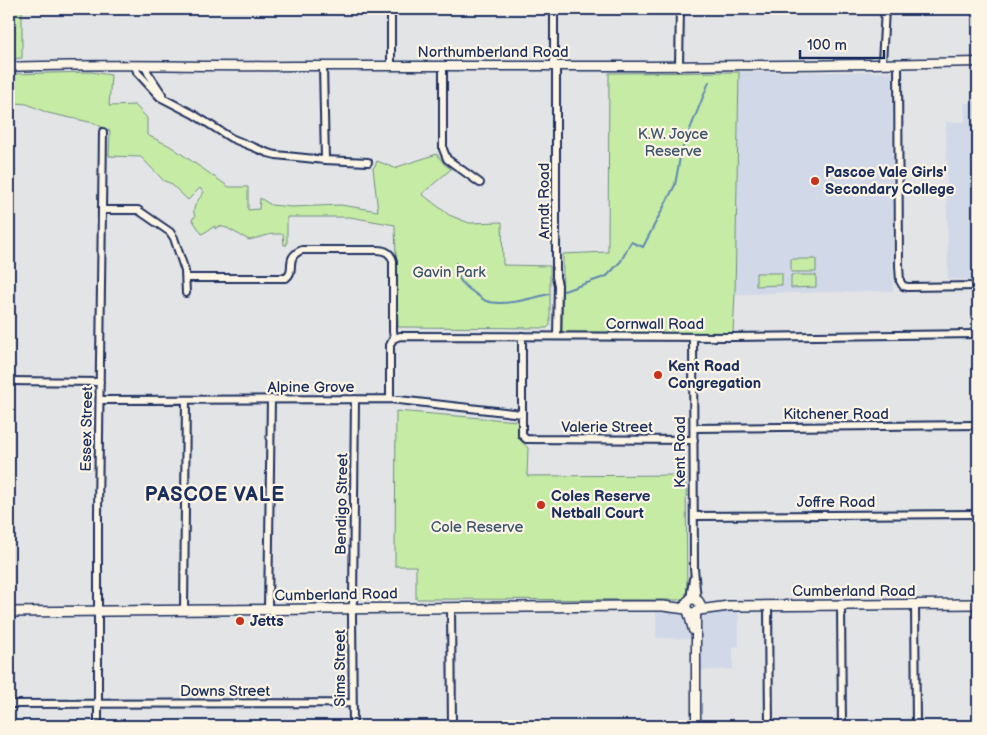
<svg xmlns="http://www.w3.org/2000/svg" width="987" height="735" viewBox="0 0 987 735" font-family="'Balsamiq Sans',sans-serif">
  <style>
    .built { fill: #d1d8e7 }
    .green { fill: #c6eba5; stroke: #708d82 }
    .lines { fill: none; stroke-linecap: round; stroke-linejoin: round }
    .stream { stroke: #5f88b3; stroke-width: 2 }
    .minor-casing { stroke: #1b2f5e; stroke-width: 10 }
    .tertiary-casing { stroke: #1b2f5e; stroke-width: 11 }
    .secondary-casing { stroke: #1b2f5e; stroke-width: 12 }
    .minor { stroke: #fcf5e5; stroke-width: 6 }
    .tertiary { stroke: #fcf5e5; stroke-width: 8 }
    .secondary { stroke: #fcf5e5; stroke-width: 9 }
    .poi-dot { fill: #c8321e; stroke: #fcf5e5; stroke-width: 2 }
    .labels { text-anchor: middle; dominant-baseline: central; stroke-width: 4.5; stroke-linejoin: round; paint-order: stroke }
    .street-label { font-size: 15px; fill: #1b2f5e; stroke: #fcf5e5 }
    .park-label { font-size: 15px; fill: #3d556c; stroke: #fcf5e5 }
    .poi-label { font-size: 15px; font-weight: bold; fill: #1b2f5e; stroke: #fcf5e5; text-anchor: start }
    .district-label { font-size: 20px; font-weight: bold; letter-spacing: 1px; fill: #1b2f5e; stroke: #fcf5e5 }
  </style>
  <rect width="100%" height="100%" fill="#e3e4e6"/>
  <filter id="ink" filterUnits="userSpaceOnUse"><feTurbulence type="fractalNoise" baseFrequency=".02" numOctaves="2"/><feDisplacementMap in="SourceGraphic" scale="10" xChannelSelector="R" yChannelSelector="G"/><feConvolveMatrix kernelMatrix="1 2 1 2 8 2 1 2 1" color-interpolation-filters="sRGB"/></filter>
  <g filter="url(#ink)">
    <!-- built -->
    <path class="built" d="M739,72H892L893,291L735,294Z
      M964,103H978V280L948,279L946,122H965Z
      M739,610V646L733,647V669L699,671L697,639L656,638V612Z"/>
    <!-- green -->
    <path class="green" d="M9,9H22V58L9,59Z
      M91,72L111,75L109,106L135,105L147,118V135L170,146L229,187H248V210L259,209L260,198L271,205L292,207L341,205L378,211L373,168L375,166L377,161L397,169V167L437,154L444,164L451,169L422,194L449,215L469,223L502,222L503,265L550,266V325L547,328L398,327L395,225L350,217H287V245H284L283,234H272L249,240L227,228L219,226L215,229V226L202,234L192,219L195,217C191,206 198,201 204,192L200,188L188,200L170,183L164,181L141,157L109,156L110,131L94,123L48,113L27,104L15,103L9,106V74Z
      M739,72L735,294L733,333L562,332L563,254L608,252L609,73Z
      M791,259H816V272H791Z
      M756,273H782V285L756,286Z
      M791,275H816V287L791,288Z
      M396,411L518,421L519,438L528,448L527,476L686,475L687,600L416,599V566H395Z"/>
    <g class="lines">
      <!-- stream -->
      <path class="stream" d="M456,263C457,278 460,283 473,292C477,295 482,299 486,301C503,307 532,298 549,294
        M564,291L607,276L621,261L631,242L643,247L675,185L681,152L709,82"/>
      <!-- minor casing -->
      <g class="minor-casing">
        <path id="minor" d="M554,9V66
          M882,63L885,9
          M898,63L899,266L900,281L903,286L908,287L978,286
          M135,65L137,72L160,97L193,114L231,138L243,143L268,153L276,155L325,160L368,162
          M145,65L148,73L162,94
          M679,65L680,9
          M323,66L325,160
          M391,66V9
          M443,66V149L447,159L480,183
          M556,66V277L558,285L557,336
          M102,210H138L170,232L174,238L185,271L186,293
          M186,278H286C297,270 283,258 302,250H377C385,250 391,253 393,261V331L394,338
          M522,336V435L526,439L694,440
          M693,337L694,568L697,600
          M9,381L100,382
          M390,399V345L393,339L400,336L732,337L978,334
          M100,400L390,399L522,414
          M694,428L978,425
          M694,516L978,514
          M690,599L693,579
          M915,604L916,726
          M768,605L769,726
          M841,605L842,726
          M451,608L452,726
          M184,610L186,400
          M268,610L271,399
          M9,704L352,703
          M98,726V513L103,132
          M353,726L352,615L353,601L355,399"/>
      </g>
      <!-- tertiary casing -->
      <g class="tertiary-casing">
        <path id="tertiary" d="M9,67C105,63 200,67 296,66C523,66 751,67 978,62
          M688,612L693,630
          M696,726V612"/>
      </g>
      <!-- secondary casing -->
      <g class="secondary-casing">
        <path id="secondary" d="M686 606a7 7 0 1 1 14 0a7 7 0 1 1-14 0Z
          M699,610L729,606L978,604
          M9,612L630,606H663L686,609"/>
      </g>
      <!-- minor -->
      <use href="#minor" class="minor"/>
      <!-- tertiary -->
      <use href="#tertiary" class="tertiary"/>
      <!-- secondary -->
      <use href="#secondary" class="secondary"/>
    </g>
  </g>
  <!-- markers -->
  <g class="poi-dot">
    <circle cx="815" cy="181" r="5"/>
    <circle cx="658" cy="375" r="5"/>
    <circle cx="541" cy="505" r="5"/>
    <circle cx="240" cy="621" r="5"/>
  </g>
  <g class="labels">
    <!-- street labels -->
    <g class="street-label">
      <text x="493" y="52">Northumberland Road</text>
      <text transform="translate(544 201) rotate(-90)">Arndt Road</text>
      <text x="655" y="324">Cornwall Road</text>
      <text x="311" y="387">Alpine Grove</text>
      <text x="836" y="414">Kitchener Road</text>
      <text x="607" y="427">Valerie Street</text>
      <text transform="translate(87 429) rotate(-89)">Essex Street</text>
      <text transform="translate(680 452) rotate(-90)">Kent Road</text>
      <text x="836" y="502">Joffre Road</text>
      <text transform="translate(342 504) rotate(-89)">Bendigo Street</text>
      <text x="854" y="591">Cumberland Road</text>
      <text transform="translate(336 595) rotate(-1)">Cumberland Road</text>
      <text transform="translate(340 668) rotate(-90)">Sims Street</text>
      <text x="225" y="691">Downs Street</text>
    </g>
    <!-- park labels -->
    <g class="park-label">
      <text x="673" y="134">K.W. Joyce<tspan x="673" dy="17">Reserve</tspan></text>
      <text x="449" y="272">Gavin Park</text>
      <text x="477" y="527">Cole Reserve</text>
    </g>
    <!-- poi labels -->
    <g class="poi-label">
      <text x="825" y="172">Pascoe Vale Girls'<tspan x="825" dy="17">Secondary College</tspan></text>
      <text x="668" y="366">Kent Road<tspan x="668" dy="17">Congregation</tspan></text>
      <text x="551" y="496">Coles Reserve<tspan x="551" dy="17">Netball Court</tspan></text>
      <text x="250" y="621">Jetts</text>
    </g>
    <!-- district labels -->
    <g class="district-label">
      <text x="215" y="495">PASCOE VALE</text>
    </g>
  </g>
  <!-- margin -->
  <rect width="987" height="735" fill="none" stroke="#fcf5e5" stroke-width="30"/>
  <rect x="15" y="15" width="957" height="705" fill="none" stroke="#1b2f5e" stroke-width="2" filter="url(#ink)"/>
  <!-- scale -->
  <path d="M800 50v8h84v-8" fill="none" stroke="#1b2f5e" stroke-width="2.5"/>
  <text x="807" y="50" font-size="15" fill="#1b2f5e" stroke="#fcf5e5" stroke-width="4" paint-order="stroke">100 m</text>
</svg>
